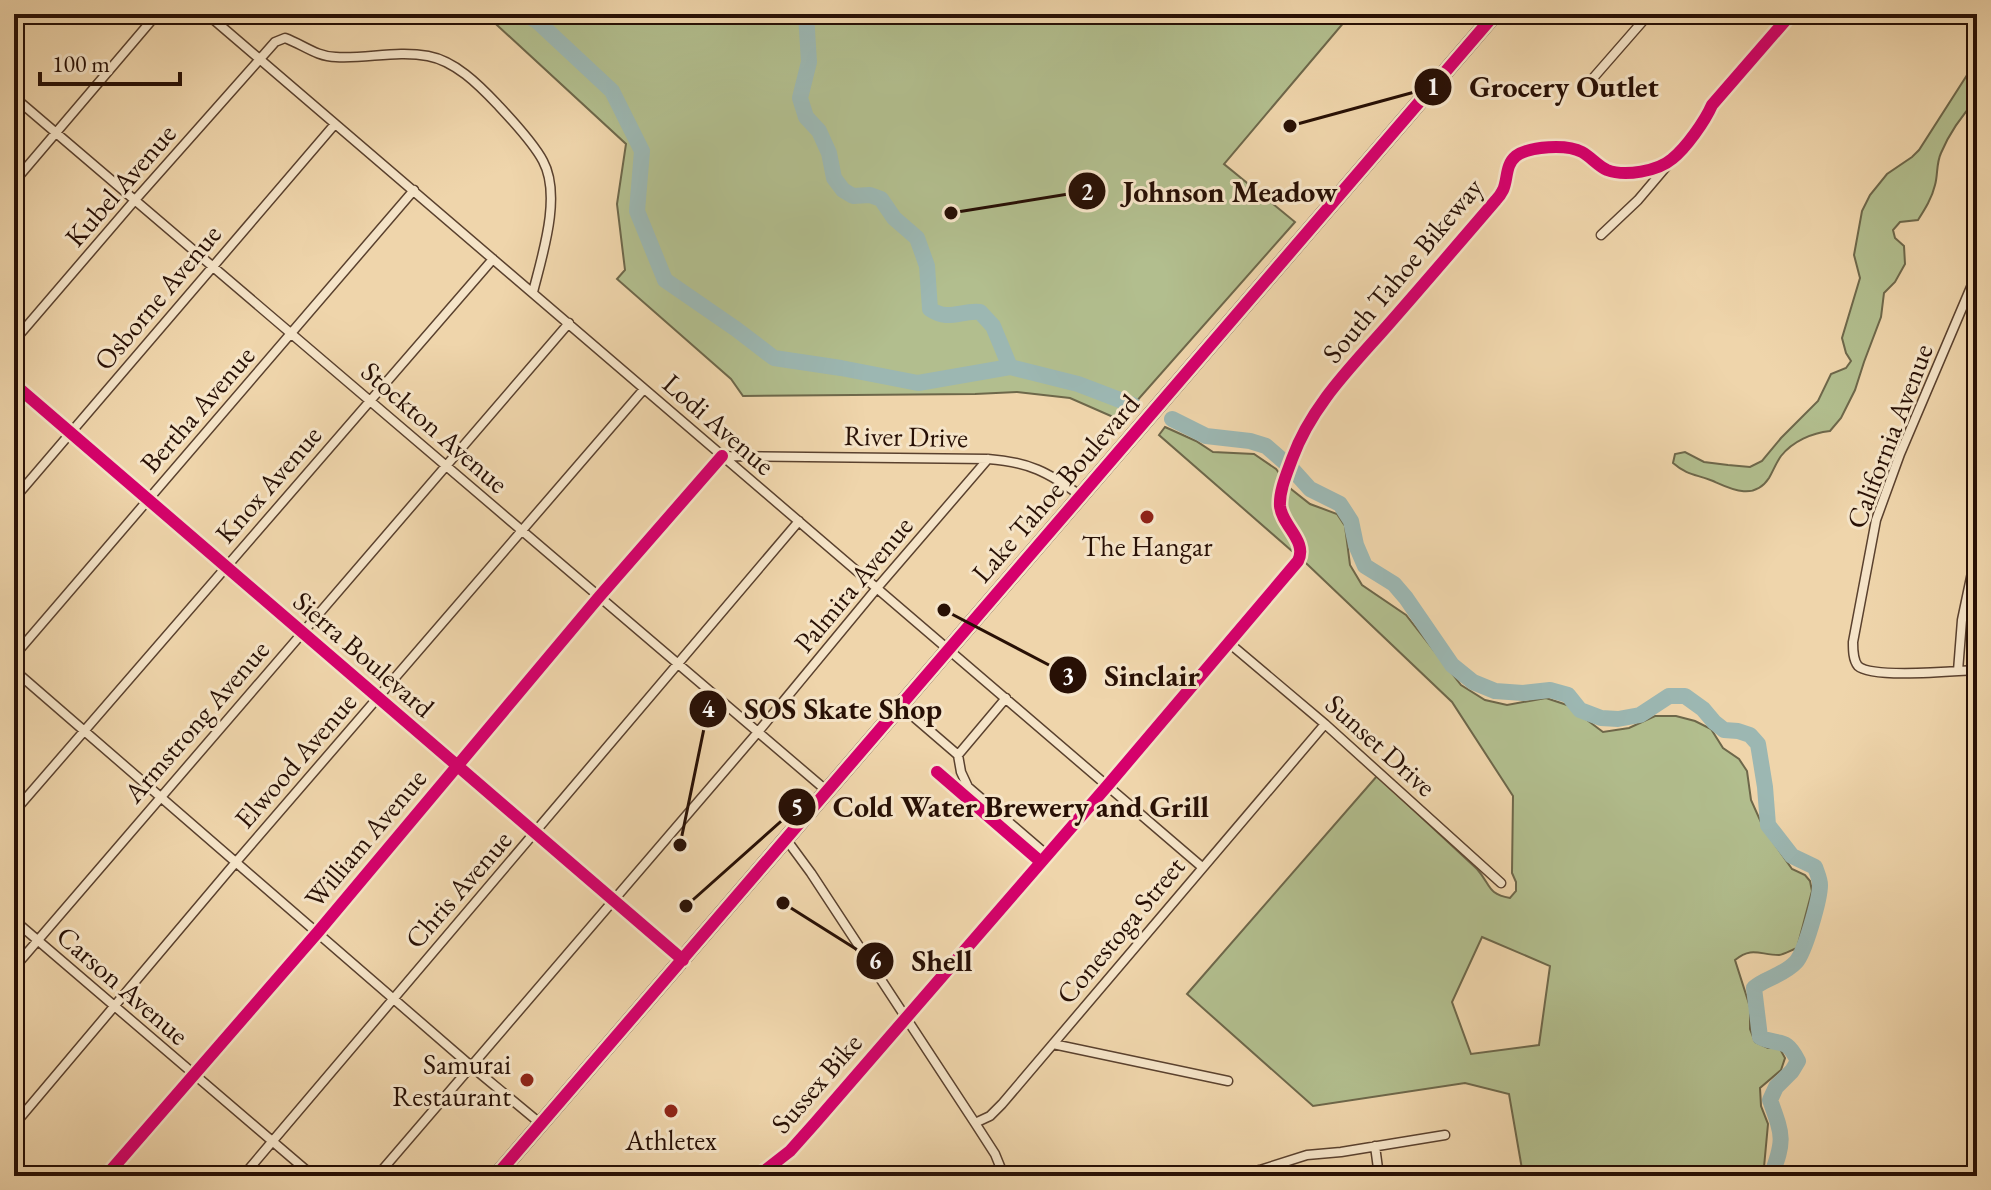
<svg xmlns="http://www.w3.org/2000/svg" width="1991" height="1190" viewBox="0 0 1991 1190" font-family="'EB Garamond',serif">
  <style>
    .green { fill: #b2be8e; stroke: #6d674a; stroke-width: 2; fill-rule: evenodd }
    .lines { fill: none; stroke-linecap: round; stroke-linejoin: round }
    .river { stroke: #9cb7b2; stroke-width: 16 }
    .street-casing { stroke: #5a412e; stroke-width: 11 }
    .secondary-casing { stroke: #281005; stroke-width: 14 }
    .highway-casing { stroke: #281005; stroke-width: 17 }
    .street { stroke: #f5e4c8; stroke-width: 8 }
    .secondary { stroke: #f5e4c8; stroke-width: 11 }
    .highway { stroke: #e8ba76; stroke-width: 14 }
    .cycleway-casing { stroke: #f5e4c8; stroke-width: 17 }
    .cycleway { stroke: #d6006c; stroke-width: 12 }
    .poi-dot { fill: #8f2418; stroke: #f5e4c8; stroke-width: 3 }
    .labels { text-anchor: middle; dominant-baseline: central; stroke-width: 6; stroke-linejoin: round; paint-order: stroke }
    .street-label { font-size: 28px; fill: #281005; stroke: #f5e4c8 }
    .poi-label { font-size: 28px; fill: #281005; stroke: #f5e4c8 }
    .leader { fill: none; stroke: #281005; stroke-width: 3 }
    .callout-dot { fill: #281005; stroke: #f5e4c8; stroke-width: 3 }
    .mark-label { font-size: 24px; text-anchor: middle; font-weight: bold; fill: #fff }
    .callout-label { font-size: 30px; text-anchor: middle; font-weight: bold; fill: #281005; stroke: #f5e4c8; stroke-width: 6; stroke-linejoin: round; paint-order: stroke }
  </style>
  <rect width="100%" height="100%" fill="#efd5ab"/>
  <filter id="stains"><feTurbulence type="fractalNoise" baseFrequency=".0025" numOctaves="4"/><feColorMatrix values="0 0 0 0 .2 0 0 0 0 .09 0 0 0 0 .02 0 0 0 .5 -.17"/></filter>
  <radialGradient id="worn" r=".72"><stop offset=".6" stop-color="#630" stop-opacity="0"/><stop offset="1" stop-color="#630" stop-opacity=".3"/></radialGradient>
  <!-- green -->
  <path class="green" d="M485,14H1351L1224,164L1295,222L1120,420L1070,398L1017,392L975,394L743,396L731,379L617,279L625,270L617,204L626,144Z
    M1976,68L1977,99C1963,114 1949,134 1941,153C1936,164 1938,175 1935,185C1932,198 1925,209 1918,220L1900,222L1893,230L1895,238L1904,246L1905,264L1895,282L1884,293L1881,317L1864,362L1855,390L1841,418L1830,431C1812,433 1793,441 1781,456C1776,463 1773,471 1769,478C1754,501 1731,489 1713,481C1696,474 1688,476 1673,463L1675,454L1685,452L1704,462L1728,465L1750,467L1762,461L1781,438L1818,401L1831,374L1846,368L1851,361L1846,353L1842,338L1860,278L1854,255L1862,211L1870,195L1887,174L1912,157L1919,150L1969,72Z
    M1165,427L1196,441L1213,452L1254,454L1276,469L1291,489L1310,504L1337,514L1345,526L1350,565L1362,585L1406,615L1461,685L1485,700L1507,705L1546,698L1567,705L1603,732L1629,728L1655,716H1676L1695,721L1711,729L1723,748L1739,759L1747,771L1751,800L1764,829L1792,869L1805,875L1810,881L1812,891L1797,948C1791,950 1785,954 1779,955C1760,955 1752,946 1735,960L1750,1007V1029L1755,1042L1768,1048L1779,1047L1785,1058L1781,1070L1760,1088L1761,1106L1768,1124L1764,1167L1761,1176H1511L1522,1169L1509,1094L1465,1083L1313,1106L1187,994L1377,776L1477,869C1491,885 1487,894 1510,898L1516,891V882L1512,873L1513,796L1452,702L1308,565L1159,435ZM1482,937L1550,966L1539,1045L1471,1054L1452,1002Z"/>
  <g class="lines">
    <!-- river -->
    <path class="river" d="M525,14L537,21L612,91L642,151L637,211L665,280L736,329L774,358L841,368L918,383L1010,367L1078,384L1133,405
      M806,14L809,62L800,98L806,117L819,131L829,153L834,178L843,190L853,196L870,195L881,199L894,218L917,238L927,266L930,309C949,322 960,310 980,312L993,326L1010,367
      M1172,419L1206,436L1250,441L1266,446L1289,466
      M1292,469L1310,489L1340,504L1351,521L1356,545L1365,566L1394,584L1406,598L1452,665L1473,682L1495,691L1523,693L1550,690L1568,695L1580,710L1601,718L1618,719L1640,715L1669,696H1685L1703,709L1714,722L1724,730L1738,731L1750,735L1758,744L1765,787L1768,825L1792,856L1815,867C1817,873 1820,879 1820,885C1820,899 1805,952 1796,962C1783,976 1765,978 1754,988L1760,1037C1779,1047 1785,1035 1798,1061L1792,1071L1776,1087L1770,1100C1783,1136 1785,1140 1771,1176
      M1959,1176L1977,1169"/>
    <!-- street casing -->
    <g class="street-casing">
      <path id="street" d="M207,14L1202,867
        M14,24L22,14
        M1594,77L1649,14
        M14,97L827,791
        M14,182L157,14
        M1601,235L1638,200L1705,121L1712,105L1791,14
        M1977,273L1900,454L1876,520L1853,642C1853,650 1853,660 1858,666C1872,679 1955,671 1977,670
        M14,341L135,200L275,42L285,38C302,44 317,57 336,57C366,59 397,50 428,56C455,61 478,84 497,104C511,119 533,142 543,161C562,196 542,256 533,292
        M14,499L335,124
        M1229,643L1325,724L1501,883
        M14,656L414,190
        M14,670L471,1066L541,1124
        M1958,671L1962,620L1977,549
        M915,718L958,755L1006,698
        M958,755L961,772L968,787L1047,855
        M14,812L493,259
        M786,839L811,873L975,1123L995,1154L1004,1176
        M14,920L313,1176
        M14,968L569,323
        M906,1018L1108,785L1289,573
        M1053,1044L1228,1081
        M975,1123L990,1116L1002,1104L1325,724
        M14,1125L236,862L644,389
        M1375,1146L1379,1176
        M106,1176L318,932L599,597L722,456L988,459C1029,462 1048,472 1081,496
        M243,1176L799,521
        M377,1176L758,732L877,588L988,459
        M1195,1176L1235,1175L1260,1170L1307,1155L1341,1152L1445,1135"/>
    </g>
    <!-- secondary casing -->
    <g class="secondary-casing">
      <path id="secondary" d="M14,384L683,960"/>
    </g>
    <!-- highway casing -->
    <g class="highway-casing">
      <path id="highway" d="M496,1176L1495,14"/>
    </g>
    <!-- street -->
    <use href="#street" class="street"/>
    <!-- secondary -->
    <use href="#secondary" class="secondary"/>
    <!-- highway -->
    <use href="#highway" class="highway"/>
    <!-- cycleway casing -->
    <g class="cycleway-casing">
      <path id="cycleway" d="M14,384L683,960
        M937,772L1041,862
        M106,1176L318,932L599,597L722,456
        M496,1176L1495,14
        M758,1176L790,1151L815,1123L1108,785L1298,561C1308,541 1282,526 1280,506C1279,491 1287,473 1292,459C1311,406 1352,366 1388,325C1424,284 1460,242 1496,200C1499,197 1501,194 1503,190C1508,179 1505,165 1516,156C1530,146 1567,144 1582,152C1591,157 1598,166 1607,170C1625,177 1658,171 1672,159C1686,148 1705,121 1712,105L1791,14"/>
    </g>
    <!-- cycleway -->
    <use href="#cycleway" class="cycleway"/>
  </g>
  <!-- markers -->
  <g class="poi-dot">
    <circle cx="1147" cy="517" r="8"/>
    <circle cx="527" cy="1080" r="8"/>
    <circle cx="671" cy="1111" r="8"/>
  </g>
  <g class="labels">
    <!-- street labels -->
    <g class="street-label">
      <text transform="translate(120 185) rotate(-49)">Kubel Avenue</text>
      <text transform="translate(1402 270) rotate(-50)">South Tahoe Bikeway</text>
      <text transform="translate(157 297) rotate(-50)">Osborne Avenue</text>
      <text transform="translate(197 409) rotate(-49)">Bertha Avenue</text>
      <text transform="translate(719 424) rotate(41)">Lodi Avenue</text>
      <text transform="translate(435 427) rotate(41)">Stockton Avenue</text>
      <text transform="translate(906 436) rotate(1)">River Drive</text>
      <text transform="translate(1889 436) rotate(-69)">California Avenue</text>
      <text transform="translate(268 484) rotate(-49)">Knox Avenue</text>
      <text transform="translate(1055 488) rotate(-49)">Lake Tahoe Boulevard</text>
      <text transform="translate(853 584) rotate(-50)">Palmira Avenue</text>
      <text transform="translate(364 654) rotate(41)">Sierra Boulevard</text>
      <text transform="translate(196 721) rotate(-49)">Armstrong Avenue</text>
      <text transform="translate(1381 745) rotate(42)">Sunset Drive</text>
      <text transform="translate(295 760) rotate(-49)">Elwood Avenue</text>
      <text transform="translate(365 838) rotate(-50)">William Avenue</text>
      <text transform="translate(458 889) rotate(-49)">Chris Avenue</text>
      <text transform="translate(1120 930) rotate(-50)">Conestoga Street</text>
      <text transform="translate(123 985) rotate(41)">Carson Avenue</text>
      <text transform="translate(816 1083) rotate(-49)">Sussex Bike</text>
    </g>
    <!-- poi labels -->
    <g class="poi-label">
      <text x="1147" y="546">The Hangar</text>
      <text x="511" y="1064" text-anchor="end">Samurai<tspan x="511" dy="32">Restaurant</tspan></text>
      <text x="671" y="1140">Athletex</text>
    </g>
  </g>
  <!-- callouts -->
  <path class="leader" d="M1290 126L1433 87M951 213L1087 191M944 610L1068 675M680 845L708 709M686 906L797 807M783 903L875 961"/>
  <g class="callout-dot">
    <circle cx="1290" cy="126" r="8"/>
    <circle cx="951" cy="213" r="8"/>
    <circle cx="944" cy="610" r="8"/>
    <circle cx="680" cy="845" r="8"/>
    <circle cx="686" cy="906" r="8"/>
    <circle cx="783" cy="903" r="8"/>
    <circle cx="1433" cy="87" r="20"/>
    <circle cx="1087" cy="191" r="20"/>
    <circle cx="1068" cy="675" r="20"/>
    <circle cx="708" cy="709" r="20"/>
    <circle cx="797" cy="807" r="20"/>
    <circle cx="875" cy="961" r="20"/>
  </g>
  <g class="mark-label">
    <text x="1433" y="95">1</text>
    <text x="1087" y="200">2</text>
    <text x="1068" y="684">3</text>
    <text x="708" y="717">4</text>
    <text x="797" y="815">5</text>
    <text x="875" y="969">6</text>
  </g>
  <g class="callout-label">
    <text x="1564" y="97">Grocery Outlet</text>
    <text x="1230" y="202">Johnson Meadow</text>
    <text x="1152" y="686">Sinclair</text>
    <text x="843" y="719">SOS Skate Shop</text>
    <text x="1021" y="817">Cold Water Brewery and Grill</text>
    <text x="942" y="971">Shell</text>
  </g>
  <!-- margin -->
  <rect width="1991" height="1190" fill="none" stroke="#efd5ab" stroke-width="48"/>
  <rect x="16" y="16" width="1959" height="1158" fill="none" stroke="#281005" stroke-width="4"/>
  <rect x="24" y="24" width="1943" height="1142" fill="none" stroke="#281005" stroke-width="2"/>
  <!-- scale -->
  <path d="M40 72v12h140v-12" fill="none" stroke="#281005" stroke-width="4"/>
  <text x="52" y="72" font-size="24" fill="#281005" stroke="#f5e4c8" stroke-width="6" paint-order="stroke">100 m</text>
  <rect width="100%" height="100%" filter="url(#stains)"/>
  <rect width="100%" height="100%" fill="url(#worn)"/>
</svg>
